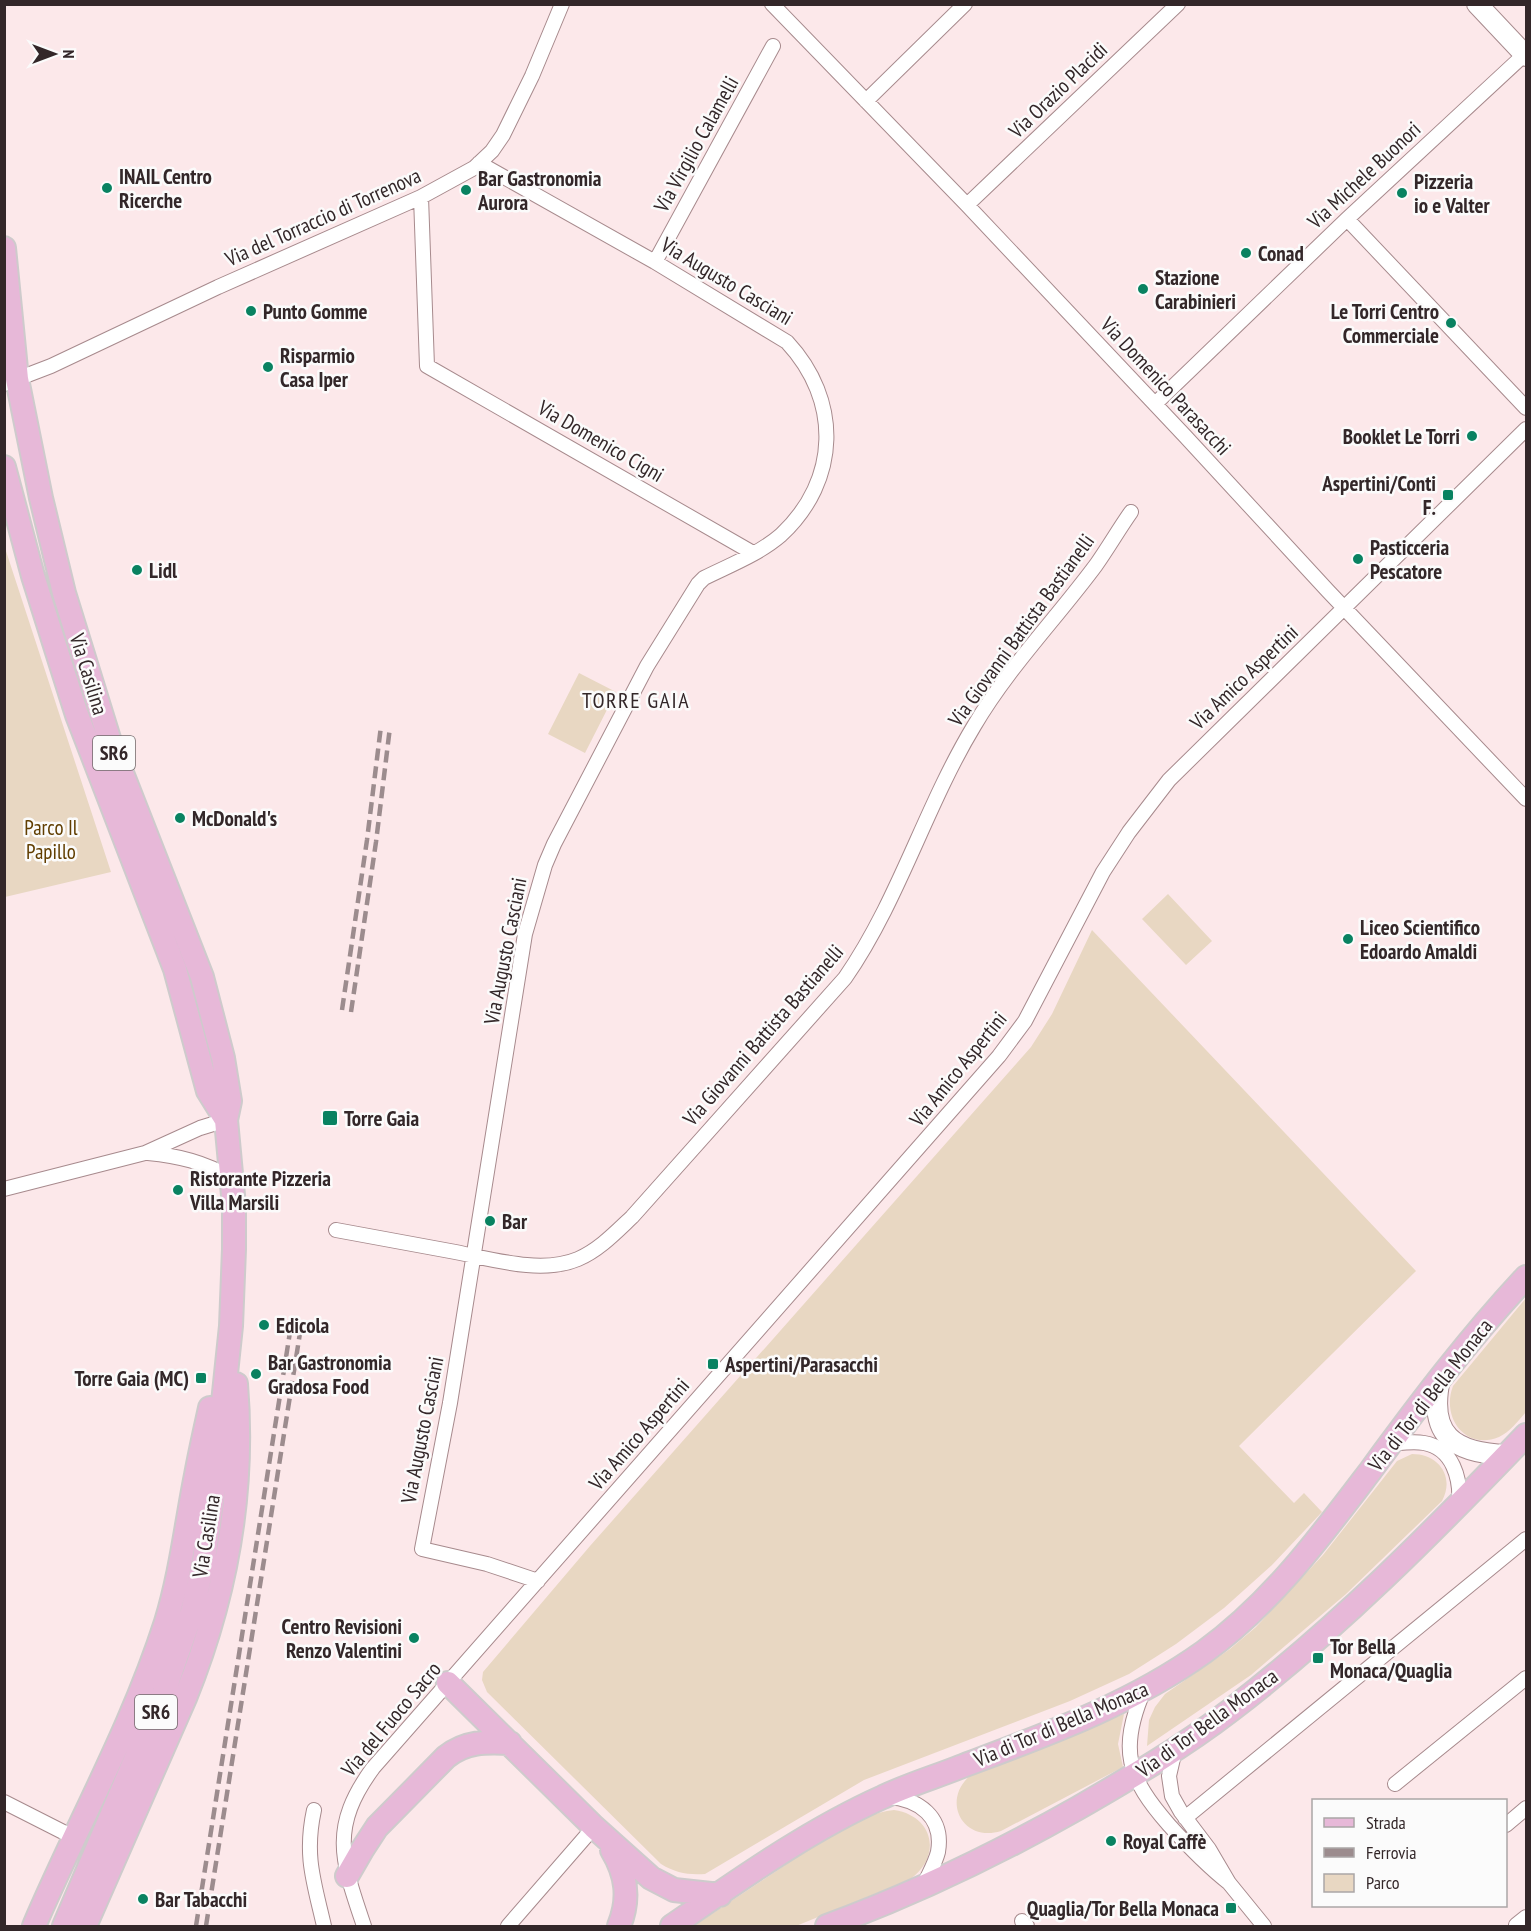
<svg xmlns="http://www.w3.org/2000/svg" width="1531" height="1931" viewBox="0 0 1531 1931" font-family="'PT Sans Narrow',sans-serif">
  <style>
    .green { fill: #e8d7c2 }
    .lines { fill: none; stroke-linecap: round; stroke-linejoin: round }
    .minor-casing { stroke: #a78a8d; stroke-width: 16 }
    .secondary-casing { stroke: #a78a8d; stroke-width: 22 }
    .primary-casing { stroke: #cecbcc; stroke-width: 26 }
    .minor { stroke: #fff; stroke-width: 14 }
    .secondary { stroke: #fff; stroke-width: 20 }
    .primary { stroke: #e7b8d8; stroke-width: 22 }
    .rail { stroke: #9c8c8e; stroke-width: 4.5; stroke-dasharray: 12 6; stroke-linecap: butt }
    .poi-dot { fill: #098261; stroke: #fbfbfb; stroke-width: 2 }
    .labels { text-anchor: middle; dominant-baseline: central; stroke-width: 5; stroke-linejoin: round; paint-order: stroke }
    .shield { fill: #fbfbfb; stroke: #6f6768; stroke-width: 1.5 }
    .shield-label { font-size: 20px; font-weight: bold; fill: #332729 }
    .street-label { font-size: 21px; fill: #332729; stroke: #fbfbfb }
    .poi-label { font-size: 21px; font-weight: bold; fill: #332729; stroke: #fbfbfb; text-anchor: start }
    .park-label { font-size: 21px; fill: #613e01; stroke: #fbfbfb }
    .neighbourhood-label { font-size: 22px; letter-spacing: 1.5px; fill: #332729; stroke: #fbfbfb }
  </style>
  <rect width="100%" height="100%" fill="#fce8ea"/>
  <!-- green -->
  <path class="green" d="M5,548L111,872L5,897H4Z
    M579,673L616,692L585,753L548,734Z
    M1168,894L1212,941L1186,965L1142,919Z
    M1092,930L1416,1271L1239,1446L1294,1503L1304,1493L1322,1512L1272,1565L1224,1608L1176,1644L1129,1674L1070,1701L864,1780L705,1874C687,1875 676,1873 661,1864L487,1692L482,1680L483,1672L590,1546L1031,1047L1052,1014Z
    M1526,1298V1412C1518,1421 1510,1432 1499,1437C1465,1451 1441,1417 1453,1386Z
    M1412,1454C1439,1454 1455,1477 1442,1501L1346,1594L1251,1675L1147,1746L1149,1720L1155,1707L1165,1694L1230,1649L1256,1627L1323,1555L1397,1461Z
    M1124,1714L1118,1744L1123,1767L1001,1831C962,1843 940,1799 972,1774Z
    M894,1810C935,1816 942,1858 909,1880L796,1926H694C721,1908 748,1890 775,1872C806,1851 857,1813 894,1810Z"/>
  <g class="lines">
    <!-- minor casing -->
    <g class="minor-casing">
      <path id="minor" d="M772,4L967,205L1185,436L1328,591L1526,799
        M866,101L965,4
        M479,163L655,262L787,342C841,400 840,480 781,535C759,554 730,565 704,578L698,584L647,666L554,844L545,865L525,934L450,1403L422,1549L487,1564L538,1581
        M421,197L427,366L753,553
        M967,205L1178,4
        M1347,219L1526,408
        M655,262L773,46
        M4,384L51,366L218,287L421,197L474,168L492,151L503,135L532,76L562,4
        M1155,404L1347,219L1525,54
        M148,1153C179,1156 204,1162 231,1178
        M4,1189L145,1153L200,1128L226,1120
        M336,1230C374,1237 412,1244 450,1251C488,1258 540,1275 578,1259C599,1250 615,1233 632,1217L845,978C899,900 925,807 974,726C1008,668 1056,619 1096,565C1108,548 1119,529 1131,512
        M1390,1444C1401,1443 1413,1441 1424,1443C1453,1448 1461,1479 1459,1504
        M1144,1690C1118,1750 1128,1778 1169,1825C1188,1846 1206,1865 1229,1883
        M1175,1750L1169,1776L1172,1796L1181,1812L1209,1849L1229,1883L1264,1926
        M1395,1784L1526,1678
        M888,1797C919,1799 944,1817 938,1852C935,1864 928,1875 923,1887
        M4,1802L73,1837
        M314,1810C304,1856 314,1882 324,1926
        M1185,1818L1526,1539
        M1506,1825L1526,1808
        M1022,1921L1027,1926
        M1516,1925L1526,1917
        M364,1926C342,1861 329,1828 373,1768L999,1056L1025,1021L1103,872L1129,832L1169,780L1526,429
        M508,1926L594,1827"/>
    </g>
    <!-- secondary casing -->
    <g class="secondary-casing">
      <path id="secondary" d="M1477,4L1526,56
        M1440,1379C1428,1435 1453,1453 1507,1455"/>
    </g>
    <!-- primary casing -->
    <g class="primary-casing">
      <path id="primary" d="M4,248L17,379L41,498L64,593L111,745L202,977L223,1058L230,1101L226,1120L234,1206V1249L231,1326L214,1488L204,1560L192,1612L164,1692L64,1926
        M4,467L33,576L77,715L175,969L208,1091L226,1120
        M448,1683L594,1827L651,1878L674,1890L720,1895
        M612,1850C627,1875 630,1899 619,1926
        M347,1876L362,1850L377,1827L446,1757C466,1741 486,1742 510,1743
        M34,1926C77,1825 132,1728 166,1622C181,1573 186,1525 196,1475C200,1453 205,1431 210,1408
        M85,1926L185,1698C226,1597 245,1493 236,1384
        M672,1926C739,1880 809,1830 883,1797C908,1785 935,1777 960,1767C1045,1735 1130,1705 1204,1652C1272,1603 1321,1536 1371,1470C1420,1403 1470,1337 1526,1277
        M827,1926C914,1894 997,1854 1078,1808C1130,1778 1183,1747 1231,1710C1338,1628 1433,1532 1526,1435"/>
    </g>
    <!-- minor -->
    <use href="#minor" class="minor"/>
    <!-- secondary -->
    <use href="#secondary" class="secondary"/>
    <!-- primary -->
    <use href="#primary" class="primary"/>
    <!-- rail -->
    <path class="rail" d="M342,1010L367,840L381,726
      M351,1012L376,842L390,727
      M196,1926L290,1332
      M206,1926L300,1333"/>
  </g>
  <!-- markers -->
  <g class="poi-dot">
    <circle cx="107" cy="188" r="6"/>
    <circle cx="466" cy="190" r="6"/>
    <circle cx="1402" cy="193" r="6"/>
    <circle cx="1246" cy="253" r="6"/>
    <circle cx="1143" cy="289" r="6"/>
    <circle cx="251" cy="311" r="6"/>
    <circle cx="1451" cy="323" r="6"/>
    <circle cx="268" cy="367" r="6"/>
    <circle cx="1472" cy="436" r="6"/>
    <rect x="1442" y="489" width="12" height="12" rx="3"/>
    <circle cx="1358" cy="559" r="6"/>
    <circle cx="137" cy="570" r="6"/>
    <circle cx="180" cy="818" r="6"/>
    <circle cx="1348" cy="939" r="6"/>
    <rect x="322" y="1110" width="16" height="16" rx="3"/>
    <circle cx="178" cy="1190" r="6"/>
    <circle cx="490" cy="1221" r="6"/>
    <circle cx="264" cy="1325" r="6"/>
    <rect x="707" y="1358" width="12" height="12" rx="3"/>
    <circle cx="256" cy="1374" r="6"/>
    <rect x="195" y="1372" width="12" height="12" rx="3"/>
    <circle cx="414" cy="1638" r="6"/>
    <rect x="1312" y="1652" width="12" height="12" rx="3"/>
    <circle cx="1111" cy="1841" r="6"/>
    <circle cx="143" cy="1899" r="6"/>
    <rect x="1225" y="1902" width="12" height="12" rx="3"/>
  </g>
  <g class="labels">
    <!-- shield labels -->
    <g class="shield">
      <rect x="93" y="736" width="42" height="34" rx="4.5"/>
      <rect x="135" y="1695" width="42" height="34" rx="4.5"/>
    </g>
    <g class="shield-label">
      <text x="114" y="753">SR6</text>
      <text x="156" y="1712">SR6</text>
    </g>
    <!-- street labels -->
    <g class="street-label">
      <text transform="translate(1058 90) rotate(-44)">Via Orazio Placidi</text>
      <text transform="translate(696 144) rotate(-61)">Via Virgilio Calamelli</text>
      <text transform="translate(1364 175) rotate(-43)">Via Michele Buonori</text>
      <text transform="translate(323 217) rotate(-24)">Via del Torraccio di Torrenova</text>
      <text transform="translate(727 281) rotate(31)">Via Augusto Casciani</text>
      <text transform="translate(1166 386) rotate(47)">Via Domenico Parasacchi</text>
      <text transform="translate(601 441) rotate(30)">Via Domenico Cigni</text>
      <text transform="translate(1021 630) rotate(-54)">Via Giovanni Battista Bastianelli</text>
      <text transform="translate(89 674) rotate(73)">Via Casilina</text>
      <text transform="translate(1244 677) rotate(-44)">Via Amico Aspertini</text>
      <text transform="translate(505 951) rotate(-79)">Via Augusto Casciani</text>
      <text transform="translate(763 1035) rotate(-49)">Via Giovanni Battista Bastianelli</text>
      <text transform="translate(958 1069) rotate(-51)">Via Amico Aspertini</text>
      <text transform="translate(1430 1395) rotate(-52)">Via di Tor di Bella Monaca</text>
      <text transform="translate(422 1430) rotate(-79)">Via Augusto Casciani</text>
      <text transform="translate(639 1434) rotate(-49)">Via Amico Aspertini</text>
      <text transform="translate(206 1536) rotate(-81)">Via Casilina</text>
      <text transform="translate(391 1719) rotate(-50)">Via del Fuoco Sacro</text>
      <text transform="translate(1207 1723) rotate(-36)">Via di Tor Bella Monaca</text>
      <text transform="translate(1061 1724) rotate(-23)">Via di Tor di Bella Monaca</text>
    </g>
    <!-- poi labels -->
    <g class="poi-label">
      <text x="119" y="176">INAIL Centro<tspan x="119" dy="24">Ricerche</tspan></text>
      <text x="478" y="178">Bar Gastronomia<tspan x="478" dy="24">Aurora</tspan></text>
      <text x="1414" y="181">Pizzeria<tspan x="1414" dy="24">io e Valter</tspan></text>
      <text x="1258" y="253">Conad</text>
      <text x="1155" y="277">Stazione<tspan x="1155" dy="24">Carabinieri</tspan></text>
      <text x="263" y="311">Punto Gomme</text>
      <text x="1439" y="311" text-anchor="end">Le Torri Centro<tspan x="1439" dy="24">Commerciale</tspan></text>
      <text x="280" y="355">Risparmio<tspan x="280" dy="24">Casa Iper</tspan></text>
      <text x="1460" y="436" text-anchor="end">Booklet Le Torri</text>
      <text x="1436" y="483" text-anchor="end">Aspertini/Conti<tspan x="1436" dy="24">F.</tspan></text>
      <text x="1370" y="547">Pasticceria<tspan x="1370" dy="24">Pescatore</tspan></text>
      <text x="149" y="570">Lidl</text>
      <text x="192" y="818">McDonald's</text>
      <text x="1360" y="927">Liceo Scientifico<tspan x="1360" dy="24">Edoardo Amaldi</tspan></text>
      <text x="344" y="1118">Torre Gaia</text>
      <text x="190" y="1178">Ristorante Pizzeria<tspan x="190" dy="24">Villa Marsili</tspan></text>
      <text x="502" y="1221">Bar</text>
      <text x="276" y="1325">Edicola</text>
      <text x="268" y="1362">Bar Gastronomia<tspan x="268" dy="24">Gradosa Food</tspan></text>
      <text x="725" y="1364">Aspertini/Parasacchi</text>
      <text x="189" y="1378" text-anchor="end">Torre Gaia (MC)</text>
      <text x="402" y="1626" text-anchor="end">Centro Revisioni<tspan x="402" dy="24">Renzo Valentini</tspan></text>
      <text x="1330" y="1646">Tor Bella<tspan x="1330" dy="24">Monaca/Quaglia</tspan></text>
      <text x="1123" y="1841">Royal Caffè</text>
      <text x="155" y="1899">Bar Tabacchi</text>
      <text x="1219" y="1908" text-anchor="end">Quaglia/Tor Bella Monaca</text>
    </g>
    <!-- park labels -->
    <g class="park-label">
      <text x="51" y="827">Parco Il<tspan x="51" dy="24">Papillo</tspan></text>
    </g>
    <!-- neighbourhood labels -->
    <g class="neighbourhood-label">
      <text x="636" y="700">TORRE GAIA</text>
    </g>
  </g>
  <!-- border -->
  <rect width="1531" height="1931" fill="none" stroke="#332729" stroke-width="12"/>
  <!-- legend -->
  <rect x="1312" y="1799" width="195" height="108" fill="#fbfbfb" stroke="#aba6a7" stroke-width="1.5"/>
  <rect x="1324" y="1818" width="30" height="9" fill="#e7b8d8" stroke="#aba6a7" stroke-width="1.5"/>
  <text x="1366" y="1829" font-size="18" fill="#332729">Strada</text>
  <rect x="1324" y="1848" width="30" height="9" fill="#9c8c8e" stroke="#aba6a7" stroke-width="1.5"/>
  <text x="1366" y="1859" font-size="18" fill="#332729">Ferrovia</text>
  <rect x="1324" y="1874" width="30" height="18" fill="#e8d7c2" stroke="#aba6a7" stroke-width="1.5"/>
  <text x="1366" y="1889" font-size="18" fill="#332729">Parco</text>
  <!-- north arrow -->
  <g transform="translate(54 54) rotate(90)" stroke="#fbfbfb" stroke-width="4.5" paint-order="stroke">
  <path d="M0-4.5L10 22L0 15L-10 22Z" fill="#332729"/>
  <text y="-9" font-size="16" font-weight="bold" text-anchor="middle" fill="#332729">N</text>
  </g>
</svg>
